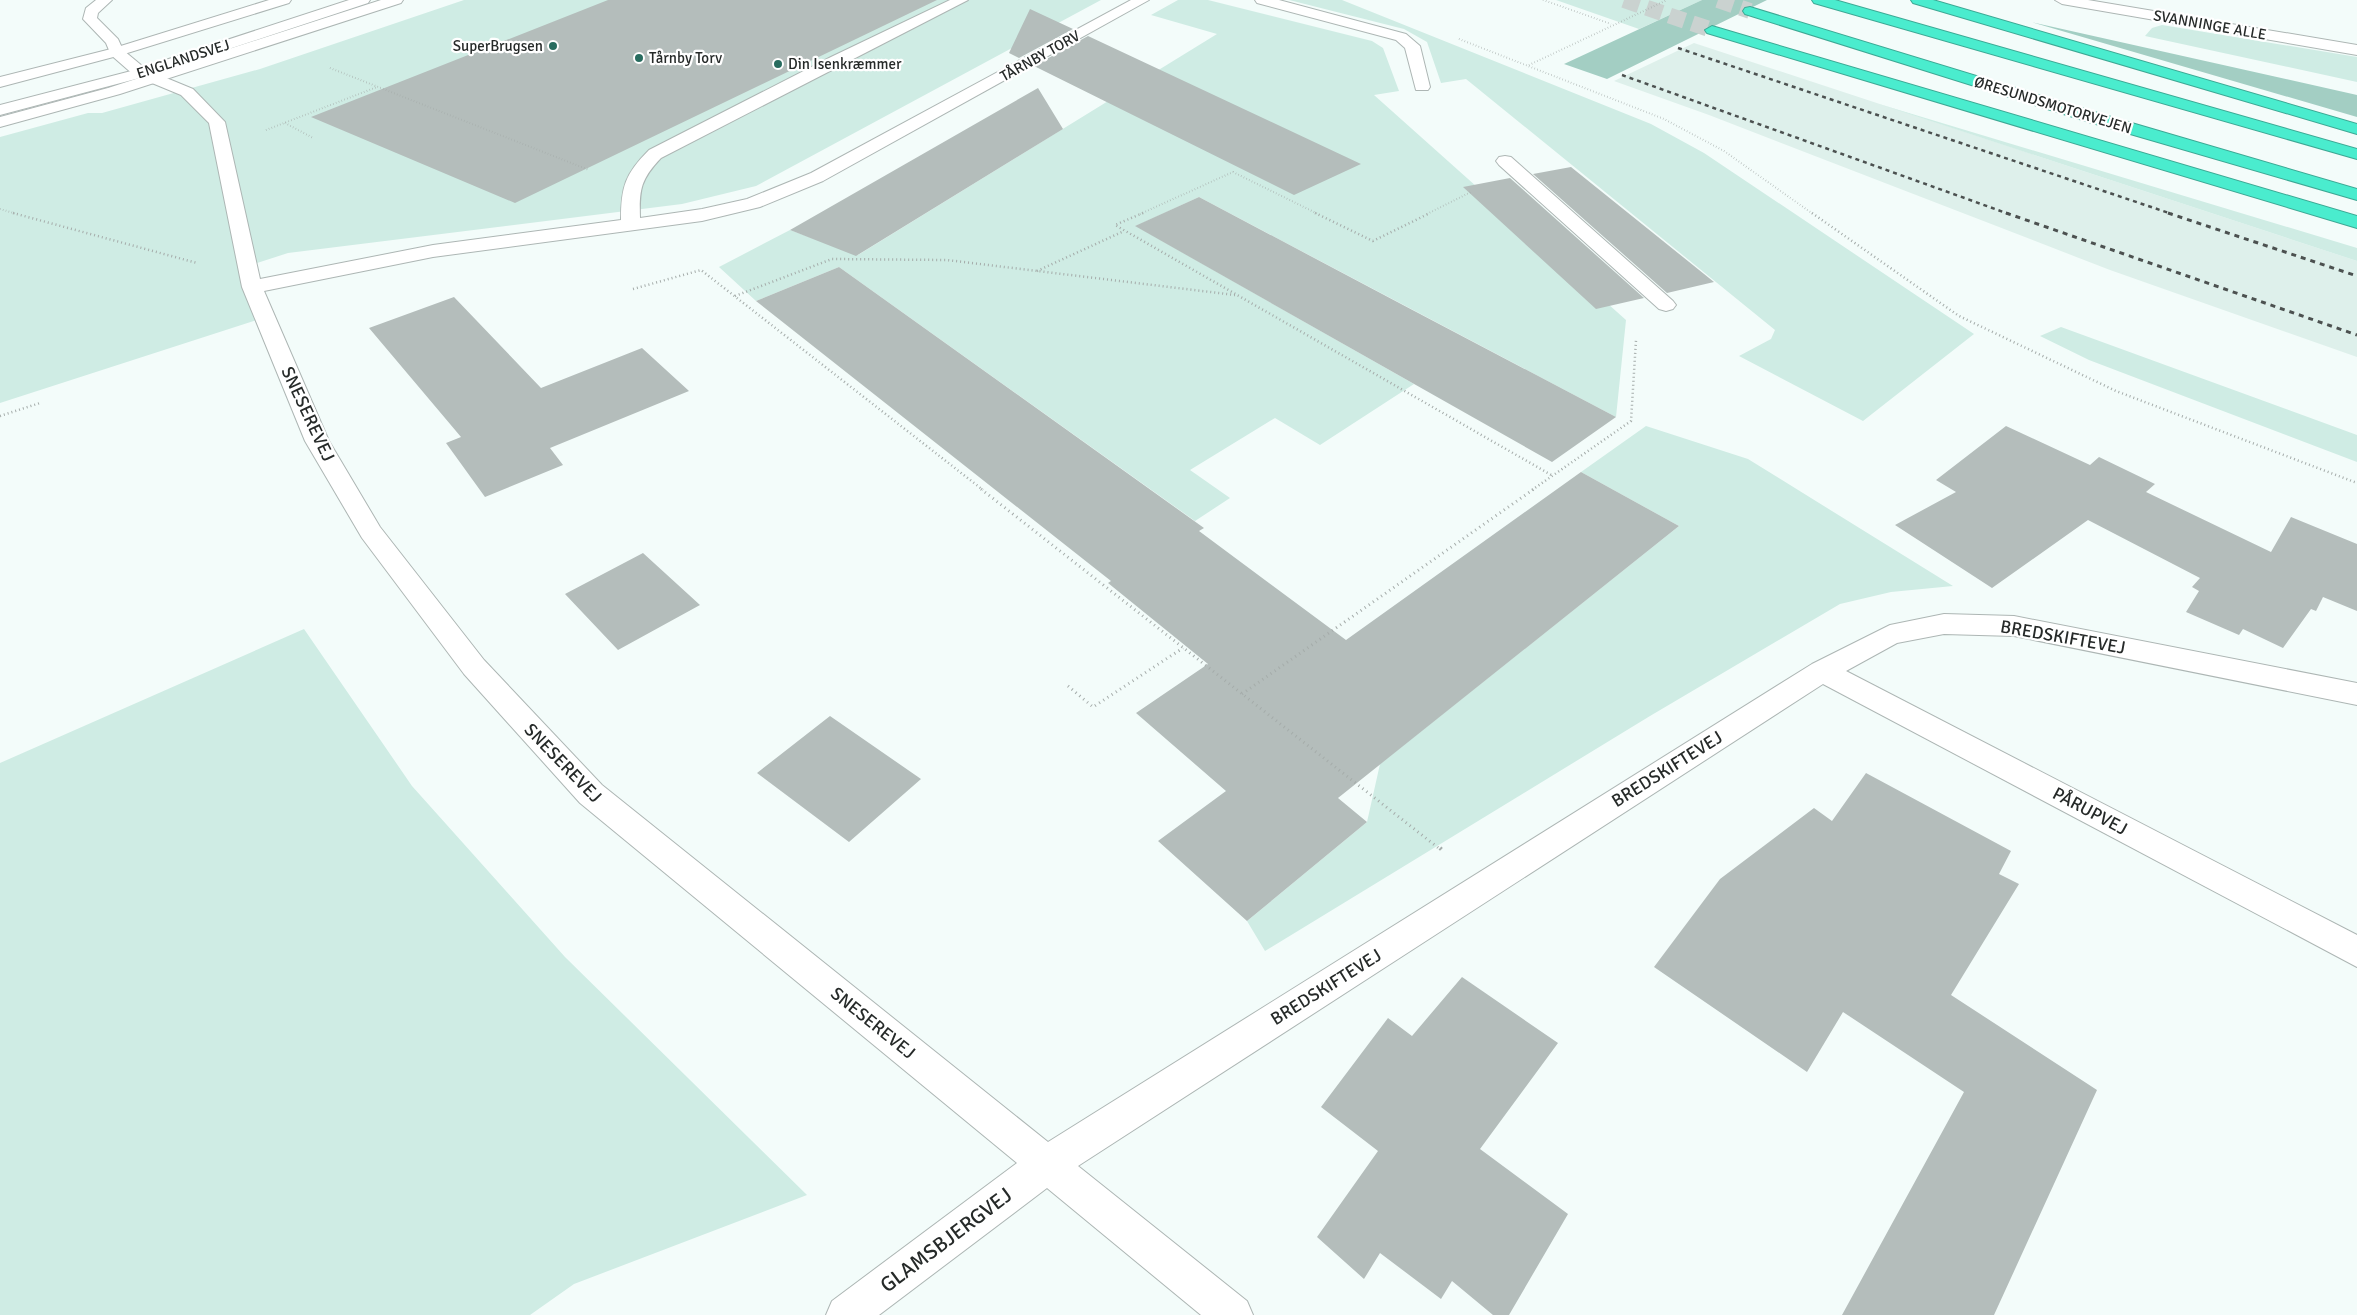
<svg xmlns="http://www.w3.org/2000/svg" width="2357" height="1315" viewBox="0 0 2357 1315" font-family="Signika,sans-serif">
  <style>
    .built { fill: #def0eb }
    .green { fill: #cfece4 }
    .forest { fill: #a3cec3 }
    .building { fill: #b4bdbb }
    .lines { fill: none; stroke-linecap: round; stroke-linejoin: round }
    .motorway-tunnel { stroke: #cad2d0; stroke-width: 16; stroke-dasharray: 16 8; stroke-linecap: butt }
    .service-casing { stroke: #adb6b4; stroke-width: 2 }
    .minor-casing { stroke: #adb6b4; stroke-width: 2 }
    .tertiary-casing { stroke: #adb6b4; stroke-width: 2 }
    .motorway-casing { stroke: #3da894; stroke-width: 2 }
    .path-far3 { stroke: #a5acaa; stroke-width: 2; stroke-dasharray: 0.5 2.5; stroke-linecap: butt }
    .path-far2 { stroke: #a5acaa; stroke-width: 2.5; stroke-dasharray: 1 3; stroke-linecap: butt }
    .path-far1 { stroke: #a5acaa; stroke-width: 3; stroke-dasharray: 1 4; stroke-linecap: butt }
    .path { stroke: #a5acaa; stroke-width: 4; stroke-dasharray: 2 5; stroke-linecap: butt }
    .service { fill: #fff; fill-rule: evenodd }
    .minor { fill: #fff; fill-rule: evenodd }
    .tertiary { fill: #fff; fill-rule: evenodd }
    .motorway { fill: #4aecce; fill-rule: evenodd }
    .rail-far1 { stroke: #4c5150; stroke-width: 2.5; stroke-dasharray: 4 4; stroke-linecap: butt }
    .rail { stroke: #4c5150; stroke-width: 3; stroke-dasharray: 5 5; stroke-linecap: butt }
    .poi-dot { fill: #286c5f; stroke: #fff; stroke-width: 2 }
    .labels { text-anchor: middle; dominant-baseline: central; stroke-width: 4.5; stroke-linejoin: round; paint-order: stroke }
    .far-street-label { font-size: 15px; fill: #262a29; stroke: #fff }
    .far-poi-label { font-size: 15px; fill: #262a29; stroke: #fff; text-anchor: start }
    .street-label { font-size: 18px; fill: #262a29; stroke: #fff }
    .near-street-label { font-size: 21px; fill: #262a29; stroke: #fff }
  </style>
  <rect width="100%" height="100%" fill="#f3fcfa"/>
  <!-- built -->
  <path class="built" d="M1694,43L2357,261V357L2110,270L1709,115L1614,81Z"/>
  <!-- green -->
  <path class="green" d="M464,0H1101L756,186L682,204L288,253L251,265L266,317L0,403V137L88,113H102L260,69Z
    M1178,0H1208L1372,41L1383,48L1399,91L1374,95L1626,320L1616,417L1199,197L1136,226L1414,384L1320,445L1275,418L1190,470L1230,498L1195,521L839,267L756,301L719,267L790,230L858,255L1217,34L1151,15Z
    M1289,0H1342L1651,124L1704,153L1974,334L1863,421L1739,356L1771,339L1775,330L1466,79L1441,83L1427,42L1404,29Z
    M1556,0H1702L1639,29Z
    M2162,25L2357,57V82L2145,36L2152,28Z
    M1879,104L2357,248V261Z
    M2061,327L2357,435V462L2089,360L2040,336Z
    M1646,426L1748,459L1953,586L1891,592L1840,604L1650,716L1265,951L1247,921L1367,822L1380,764L1679,526L1581,472Z
    M304,629L412,786L565,957L807,1195L574,1284L530,1315H0V763Z"/>
  <!-- forest -->
  <path class="forest" d="M1702,0H1767L1607,79L1564,64Z
    M2031,22L2357,95V117Z"/>
  <!-- building -->
  <path class="building" d="M608,0H937L515,203L311,117Z
    M1030,9L1073,29L1019,58L1009,53Z
    M1088,36L1361,164L1294,195L1034,66Z
    M1038,88L1063,129L856,256L790,230Z
    M1571,167L1714,282L1667,293L1533,174Z
    M1510,178L1644,298L1596,309L1463,187Z
    M1199,197L1403,305L1616,417L1552,462L1135,226Z
    M839,267L1204,528L1199,531L1346,640L1581,472L1679,526L1338,798L1367,822L1247,921L1158,841L1226,791L1136,713L1208,664L1108,583L1111,581L756,301Z
    M454,297L541,388L642,348L689,391L550,448L563,465L485,497L446,443L461,437L369,328Z
    M2006,426L2090,465L2099,457L2155,484L2146,492L2271,552L2291,517L2357,544V611L2323,597L2316,611L2311,609L2283,648L2243,629L2239,635L2186,612L2199,591L2192,587L2200,578L2088,520L1992,588L1895,525L1956,492L1936,480Z
    M643,553L700,605L618,650L565,594Z
    M830,716L921,779L849,842L757,773Z
    M1866,773L2011,851L1999,874L2019,884L1951,995L2097,1090L1994,1315H1842L1964,1092L1843,1012L1807,1072L1654,967L1720,879L1814,808L1832,821Z
    M1462,977L1558,1043L1480,1149L1568,1214L1509,1315H1493L1452,1281L1441,1299L1380,1253L1364,1279L1317,1237L1378,1151L1321,1107L1388,1018L1412,1036Z"/>
  <g class="lines">
    <!-- motorway-tunnel -->
    <path class="motorway-tunnel" d="M1624,0L1712,30
      M1718,0L1750,11"/>
    <!-- service casing -->
    <g class="service-casing">
      <path id="service" d="M381,0H403L401,3L120,94L0,127V117L108,88Z
        M1255,0H1279L1406,34L1420,46L1430,87L1428,90H1416L1405,48L1396,40L1257,3Z
        M1505,156L1511,157L1673,301L1676,305L1673,309L1666,311L1659,309L1499,165L1496,161L1499,157Z"/>
    </g>
    <!-- minor casing -->
    <g class="minor-casing">
      <path id="minor" d="M96,0H112L98,13L97,18L118,39L123,50L147,70L193,89L225,122L260,279L433,245L621,220C621,187 625,174 649,150L831,57L950,0H968L661,158C641,179 639,189 640,218L702,209L747,199L811,173L1131,0H1149L823,181L760,207L702,221L433,257L264,291L329,441L380,527L484,660L602,785L1048,1142L1812,664L1890,625L1944,614L2014,616L2357,683V705L2014,636L1944,634L1897,643L1846,671L2357,935V967L1823,684L1078,1166L1247,1301L1253,1315H1201L1047,1188L879,1315H826L832,1301L1017,1163L580,803L464,674L362,538L305,441L242,287L209,123L181,95L135,76L111,55L106,43L83,19L86,8Z
        M2055,0H2088L2357,45V55L2062,4Z"/>
    </g>
    <!-- tertiary casing -->
    <g class="tertiary-casing">
      <path id="tertiary" d="M269,0H291L289,3L121,55L0,87V77L111,49Z
        M349,0H370L368,3L147,76L0,115V105L135,70Z"/>
    </g>
    <!-- motorway casing -->
    <g class="motorway-casing">
      <path id="motorway" d="M1812,0H1835L2357,149V159L1814,3Z
        M1911,0H1933L2357,124V134L1913,3Z
        M1750,7L2101,114L2357,189V200L2089,122L1745,14L1743,11L1745,8Z
        M1712,26L2357,216V228L1707,33L1705,30Z"/>
    </g>
    <!-- path-far3 -->
    <path class="path-far3" d="M1543,0L1611,24
      M1459,39L1664,119L1724,151L1813,214
      M1529,65L1667,0
      M330,68L589,170
      M285,123L313,138
      M266,130L377,87
      M0,209L17,214
      M1140,214L1233,172L1318,214
      M1427,214L1471,192"/>
    <!-- path-far2 -->
    <path class="path-far2" d="M13,213L197,263
      M1143,213L1115,225L1553,476
      M1315,213L1373,241L1430,213
      M1812,213L1959,316L2116,391L2357,483
      M1037,271L1124,231
      M633,289L701,270L983,490
      M735,296L832,259L947,260L1235,295
      M0,416L40,403
      M1532,490L1631,421L1636,340"/>
    <!-- path-far1 -->
    <path class="path-far1" d="M981,489L1441,850
      M1068,686L1093,707L1183,648
      M1242,694L1534,489"/>
    <!-- path -->
    <path class="path" d="M1440,848L1442,850"/>
    <!-- service -->
    <use href="#service" class="service"/>
    <!-- minor -->
    <use href="#minor" class="minor"/>
    <!-- tertiary -->
    <use href="#tertiary" class="tertiary"/>
    <!-- motorway -->
    <use href="#motorway" class="motorway"/>
    <!-- rail-far1 -->
    <path class="rail-far1" d="M1678,48L2172,214
      M1622,75L2009,214"/>
    <!-- rail -->
    <path class="rail" d="M2006,213L2357,335
      M2168,213L2357,276"/>
  </g>
  <!-- markers -->
  <g class="poi-dot">
    <circle cx="553" cy="46" r="5"/>
    <circle cx="639" cy="58" r="5"/>
    <circle cx="778" cy="64" r="5"/>
  </g>
  <g class="labels">
    <!-- far-street labels -->
    <g class="far-street-label">
      <text transform="translate(2210 25) rotate(10)">SVANNINGE ALLE</text>
      <text transform="translate(1040 56) rotate(-29)">TÅRNBY TORV</text>
      <text transform="translate(183 59) rotate(-18)">ENGLANDSVEJ</text>
      <text transform="translate(2053 105) rotate(17)">ØRESUNDSMOTORVEJEN</text>
    </g>
    <!-- far-poi labels -->
    <g class="far-poi-label">
      <text x="543" y="46" text-anchor="end">SuperBrugsen</text>
      <text x="649" y="58">Tårnby Torv</text>
      <text x="788" y="64">Din Isenkræmmer</text>
    </g>
    <!-- street labels -->
    <g class="street-label">
      <text transform="translate(308 414) rotate(65)">SNESEREVEJ</text>
      <text transform="translate(2063 637) rotate(10)">BREDSKIFTEVEJ</text>
      <text transform="translate(563 763) rotate(46)">SNESEREVEJ</text>
      <text transform="translate(1667 769) rotate(-32)">BREDSKIFTEVEJ</text>
      <text transform="translate(2090 811) rotate(28)">PÅRUPVEJ</text>
      <text transform="translate(1326 987) rotate(-32)">BREDSKIFTEVEJ</text>
      <text transform="translate(873 1023) rotate(39)">SNESEREVEJ</text>
    </g>
    <!-- near-street labels -->
    <g class="near-street-label">
      <text transform="translate(946 1240) rotate(-37)">GLAMSBJERGVEJ</text>
    </g>
  </g>
</svg>
